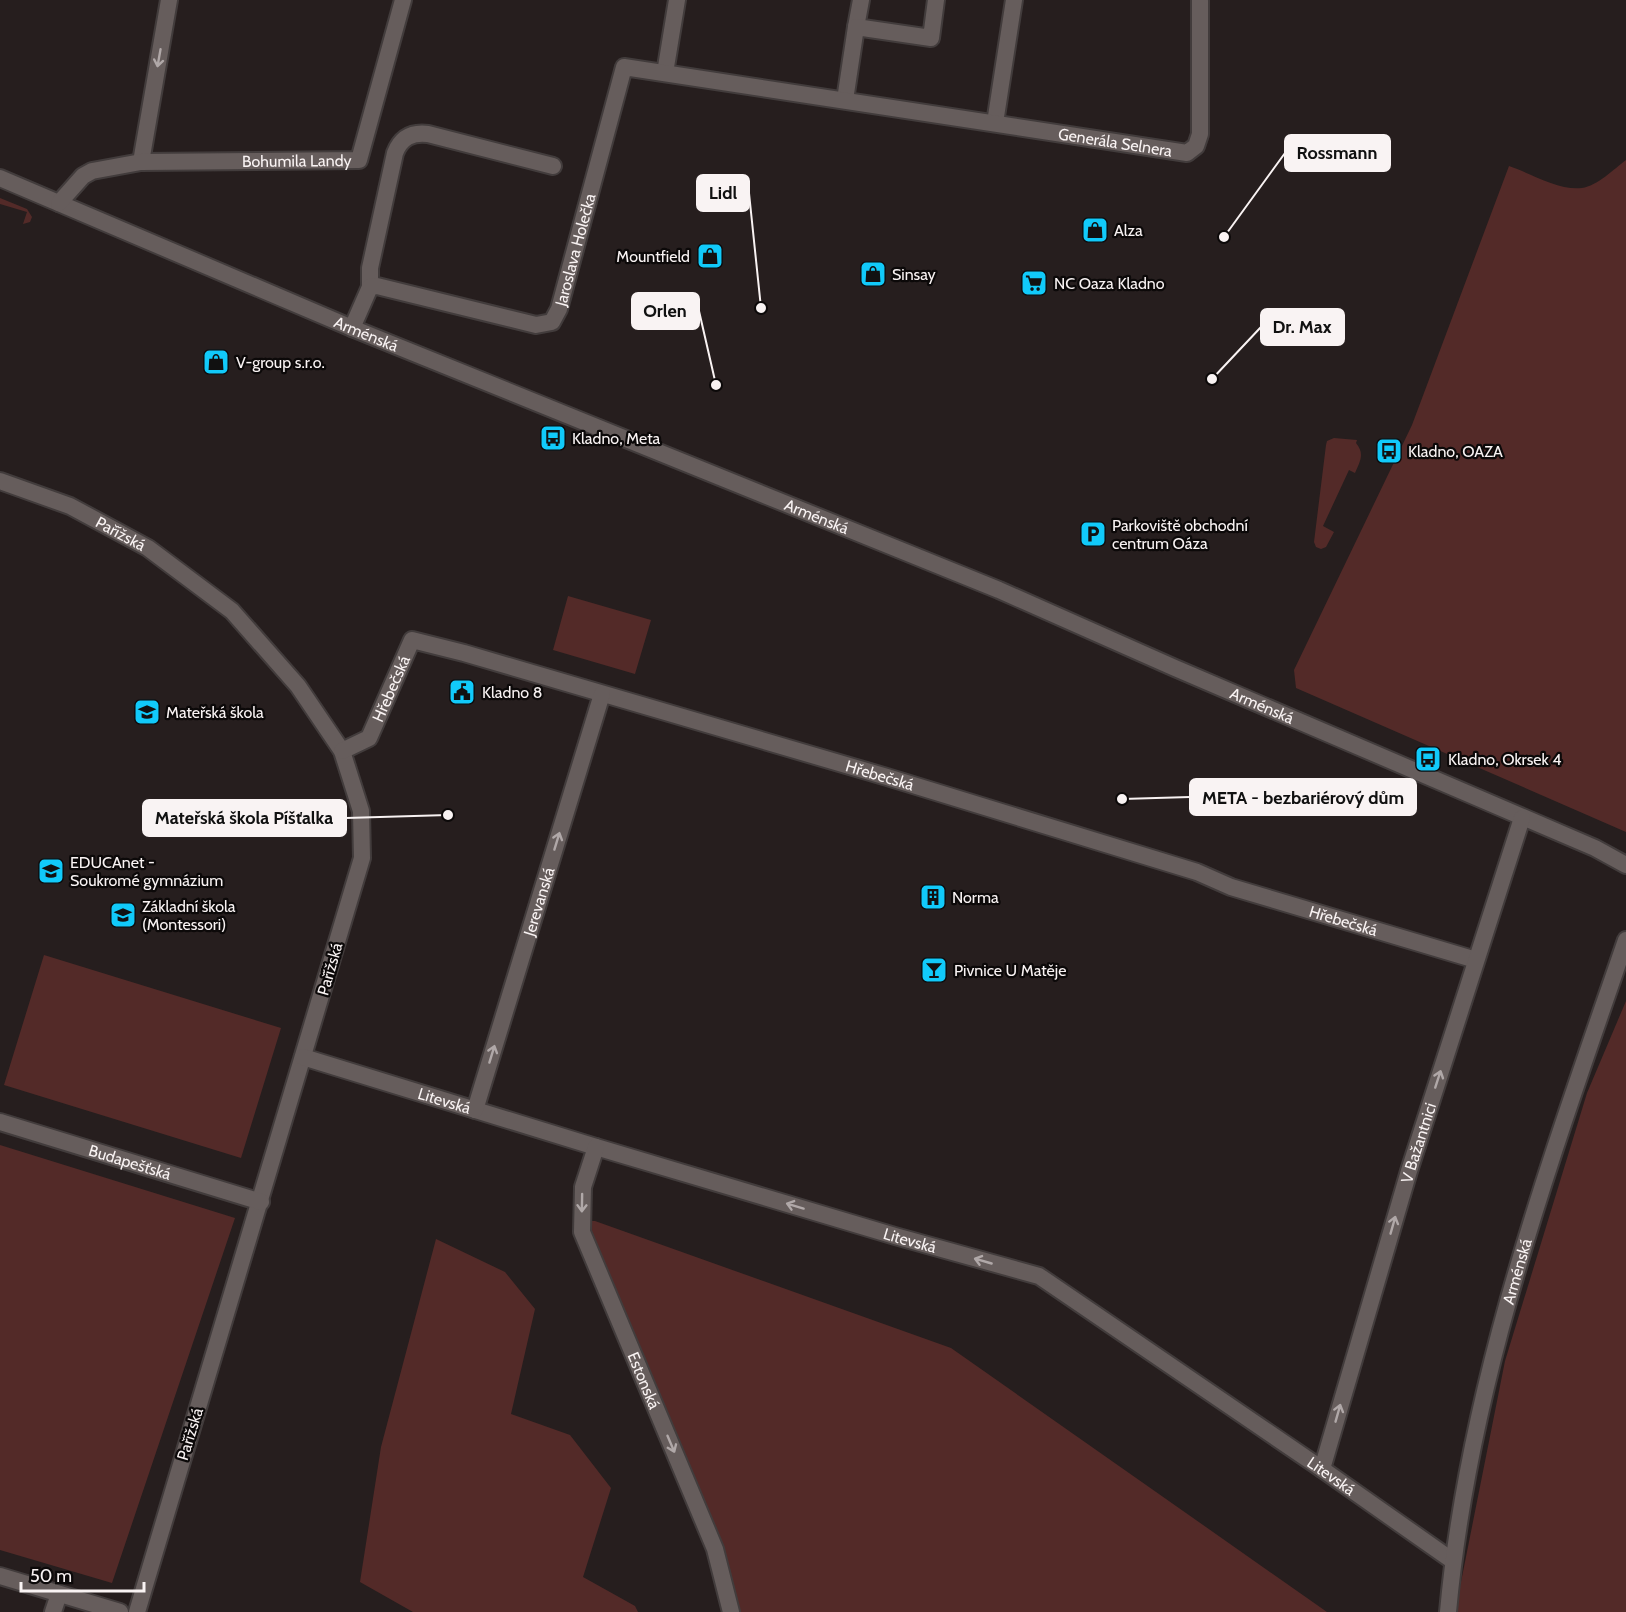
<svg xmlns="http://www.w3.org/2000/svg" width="1626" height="1612" viewBox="0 0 1626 1612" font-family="Cabin,sans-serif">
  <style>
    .green { fill: #532a28 }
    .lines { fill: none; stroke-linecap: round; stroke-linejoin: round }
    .minor-casing { stroke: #423c3c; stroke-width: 20 }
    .minor { stroke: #665d5c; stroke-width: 16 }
    .oneway { stroke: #b0a8a8 }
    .labels { text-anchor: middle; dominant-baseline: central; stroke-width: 4.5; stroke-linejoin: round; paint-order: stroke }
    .street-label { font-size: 16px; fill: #f9f3f3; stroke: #0c0909 }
    .poi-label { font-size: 16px; fill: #f9f3f3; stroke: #0c0909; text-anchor: start }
    .leader { fill: none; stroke: #f9f3f3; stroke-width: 2 }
    .callout-dot { fill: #f9f3f3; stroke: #0c0909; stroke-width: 2 }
    .callout { fill: #f9f3f3; stroke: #f9f3f3; stroke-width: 2 }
    .callout-label { font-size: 18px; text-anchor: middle; font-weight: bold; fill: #111 }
  </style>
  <rect width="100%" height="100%" fill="#261e1e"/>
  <!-- green -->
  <path class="green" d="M1626,160V832L1296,688L1294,670L1412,425L1509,166C1530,173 1560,191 1582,188C1597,186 1614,169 1626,160Z
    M0,198L27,209L32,217L30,222L23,224L27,212L0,204Z
    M1334,438L1357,440L1356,443C1365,454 1360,461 1355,473L1349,470L1323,526L1334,532L1326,547L1321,549L1316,547L1314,542L1326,445L1327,441Z
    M568,596L651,620L635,674L553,650Z
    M44,955L281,1028L241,1158L4,1085Z
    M1626,1001V1612H1455L1505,1361L1587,1093Z
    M0,1145L235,1218L112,1583L0,1550Z
    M584,1221H595L951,1348L1327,1612H738Z
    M436,1239L505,1272L535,1309L511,1414L570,1435L611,1488L583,1577L635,1606L638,1612H413L360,1582L381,1447Z"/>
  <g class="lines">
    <!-- minor casing -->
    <g class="minor-casing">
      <g id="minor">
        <path d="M856,27L861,0"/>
        <path d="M665,73L677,0"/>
        <path d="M845,100L856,27L931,38L936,0"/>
        <path d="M995,123L1014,0"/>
        <path d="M141,162L169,0"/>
        <path id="s1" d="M0,178L352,328L999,590L1175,668L1595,848L1626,865"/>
        <path id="s2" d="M59,203L83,176L92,171L141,162L359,160L403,0"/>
        <path d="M370,287V268L395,153C401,138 412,132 428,134L553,166"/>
        <path id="s3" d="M352,328L370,287L377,286L536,325L552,322L559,309L624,67L1187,153L1196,146L1200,134V1"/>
        <path id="s4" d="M0,481L70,506L148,548L232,611L298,686L342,751L361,811L362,858L137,1612"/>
        <path id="s5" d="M342,751L369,738L412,640L464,653L887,777L1197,872L1231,887L1476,960"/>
        <path id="s6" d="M303,1057L596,1147L895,1236L1039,1276L1322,1469L1453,1561"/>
        <path id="s7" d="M475,1110L602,694"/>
        <path id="s8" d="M0,1122L261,1202"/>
        <path id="s9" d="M596,1147L583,1187L582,1232L715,1549L731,1612"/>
        <path id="s10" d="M1322,1469L1409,1171L1522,818"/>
        <path d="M0,1576L120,1612"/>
        <path d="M53,1612L59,1594"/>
        <path id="s11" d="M1448,1612C1469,1380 1551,1159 1626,940"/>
      </g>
    </g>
    <!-- minor -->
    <use href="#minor" class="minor"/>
  </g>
  <!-- one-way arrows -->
  <defs><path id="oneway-shaft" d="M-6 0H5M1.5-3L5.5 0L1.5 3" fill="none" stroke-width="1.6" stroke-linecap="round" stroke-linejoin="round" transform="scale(1.5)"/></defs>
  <g class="oneway">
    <use href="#oneway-shaft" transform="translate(159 58) rotate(100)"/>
    <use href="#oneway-shaft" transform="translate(557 841) rotate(-73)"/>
    <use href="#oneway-shaft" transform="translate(492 1054) rotate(-73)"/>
    <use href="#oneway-shaft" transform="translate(1438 1079) rotate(-72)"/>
    <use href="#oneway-shaft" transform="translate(582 1203) rotate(91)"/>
    <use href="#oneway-shaft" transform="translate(795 1206) rotate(-163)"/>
    <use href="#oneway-shaft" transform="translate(1393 1225) rotate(-74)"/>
    <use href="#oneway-shaft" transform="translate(983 1261) rotate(-164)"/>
    <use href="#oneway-shaft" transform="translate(1338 1413) rotate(-74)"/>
    <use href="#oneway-shaft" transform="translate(671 1444) rotate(67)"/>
  </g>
  <!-- icons -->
  <defs>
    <g id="shop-square" transform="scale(1.35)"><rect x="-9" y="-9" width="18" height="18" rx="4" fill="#11cafa" stroke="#0c0909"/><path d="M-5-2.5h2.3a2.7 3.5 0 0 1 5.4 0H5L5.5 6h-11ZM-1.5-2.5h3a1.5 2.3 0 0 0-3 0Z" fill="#111"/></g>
    <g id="supermarket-square" transform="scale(1.35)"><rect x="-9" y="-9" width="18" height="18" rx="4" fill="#11cafa" stroke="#0c0909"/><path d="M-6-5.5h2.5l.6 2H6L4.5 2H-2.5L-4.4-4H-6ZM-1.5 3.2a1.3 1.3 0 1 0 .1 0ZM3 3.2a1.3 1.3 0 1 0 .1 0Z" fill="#111"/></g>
    <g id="bus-square" transform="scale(1.35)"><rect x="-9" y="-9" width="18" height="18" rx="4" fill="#11cafa" stroke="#0c0909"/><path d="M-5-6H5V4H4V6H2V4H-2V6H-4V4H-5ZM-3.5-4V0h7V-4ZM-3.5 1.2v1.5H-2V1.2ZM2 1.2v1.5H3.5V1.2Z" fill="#111"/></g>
    <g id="parking-square" transform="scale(1.35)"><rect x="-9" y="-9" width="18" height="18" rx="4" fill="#11cafa" stroke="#0c0909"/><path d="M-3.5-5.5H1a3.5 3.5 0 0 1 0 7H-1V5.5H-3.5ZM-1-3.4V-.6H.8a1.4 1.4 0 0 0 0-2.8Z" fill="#111"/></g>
    <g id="civic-square" transform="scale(1.35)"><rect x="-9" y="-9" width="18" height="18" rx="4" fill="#11cafa" stroke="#0c0909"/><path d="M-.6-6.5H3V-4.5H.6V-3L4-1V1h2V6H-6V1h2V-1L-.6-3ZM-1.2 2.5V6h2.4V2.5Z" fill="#111"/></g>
    <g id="school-square" transform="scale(1.35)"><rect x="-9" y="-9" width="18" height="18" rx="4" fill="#11cafa" stroke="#0c0909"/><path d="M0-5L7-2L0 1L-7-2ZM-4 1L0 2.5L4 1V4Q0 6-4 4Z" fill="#111"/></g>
    <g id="building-square" transform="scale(1.35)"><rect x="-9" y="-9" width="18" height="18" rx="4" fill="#11cafa" stroke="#0c0909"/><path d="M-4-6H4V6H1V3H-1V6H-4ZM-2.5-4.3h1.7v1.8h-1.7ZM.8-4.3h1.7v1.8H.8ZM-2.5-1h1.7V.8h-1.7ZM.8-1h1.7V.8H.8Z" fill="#111"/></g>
    <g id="bar-square" transform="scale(1.35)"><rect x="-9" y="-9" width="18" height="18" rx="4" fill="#11cafa" stroke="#0c0909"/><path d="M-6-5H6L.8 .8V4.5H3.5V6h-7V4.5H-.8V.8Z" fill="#111"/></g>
  </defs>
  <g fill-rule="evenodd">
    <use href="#shop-square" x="1095" y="230"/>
    <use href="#shop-square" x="710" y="256"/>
    <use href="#shop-square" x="873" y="274"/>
    <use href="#supermarket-square" x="1034" y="283"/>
    <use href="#shop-square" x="216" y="362"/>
    <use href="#bus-square" x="553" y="438"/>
    <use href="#bus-square" x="1389" y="451"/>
    <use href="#parking-square" x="1093" y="534"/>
    <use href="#civic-square" x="462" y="692"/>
    <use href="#school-square" x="147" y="712"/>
    <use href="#bus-square" x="1428" y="759"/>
    <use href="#school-square" x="51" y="871"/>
    <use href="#building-square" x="933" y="897"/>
    <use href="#school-square" x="123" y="915"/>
    <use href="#bar-square" x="934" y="970"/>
  </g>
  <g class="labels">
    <!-- street labels -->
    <g class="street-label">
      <text stroke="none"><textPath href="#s3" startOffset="994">Generála Selnera</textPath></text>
      <text stroke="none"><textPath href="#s2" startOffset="252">Bohumila Landy</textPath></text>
      <text stroke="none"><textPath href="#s3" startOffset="308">Jaroslava Holečka</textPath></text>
      <text stroke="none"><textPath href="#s1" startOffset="398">Arménská</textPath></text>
      <text stroke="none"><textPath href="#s1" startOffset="884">Arménská</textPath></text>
      <text stroke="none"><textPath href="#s4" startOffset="132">Pařížská</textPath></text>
      <text stroke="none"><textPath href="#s5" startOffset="84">Hřebečská</textPath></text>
      <text stroke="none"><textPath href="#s1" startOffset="1368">Arménská</textPath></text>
      <text stroke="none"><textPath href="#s5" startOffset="624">Hřebečská</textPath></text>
      <text stroke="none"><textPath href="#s7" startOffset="218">Jerevanská</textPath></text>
      <text stroke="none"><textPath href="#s5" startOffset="1110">Hřebečská</textPath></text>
      <text transform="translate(330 969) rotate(-74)">Pařížská</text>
      <text stroke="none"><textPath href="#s6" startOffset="148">Litevská</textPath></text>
      <text stroke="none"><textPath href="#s10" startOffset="340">V Bažantnici</textPath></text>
      <text stroke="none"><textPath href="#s8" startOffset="136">Budapešťská</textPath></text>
      <text stroke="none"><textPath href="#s6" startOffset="634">Litevská</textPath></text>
      <text stroke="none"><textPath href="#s11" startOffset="348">Arménská</textPath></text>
      <text stroke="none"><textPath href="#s9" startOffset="248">Estonská</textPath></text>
      <text transform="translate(190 1434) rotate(-73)">Pařížská</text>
      <text stroke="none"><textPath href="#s6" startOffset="1122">Litevská</textPath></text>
    </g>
    <!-- poi labels -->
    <g class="poi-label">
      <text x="1114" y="230">Alza</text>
      <text x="690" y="256" text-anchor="end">Mountfield</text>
      <text x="892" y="274">Sinsay</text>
      <text x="1054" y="283">NC Oaza Kladno</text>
      <text x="236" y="362">V-group s.r.o.</text>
      <text x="572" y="438">Kladno, Meta</text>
      <text x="1408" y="451">Kladno, OAZA</text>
      <text x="1112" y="525">Parkoviště obchodní<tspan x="1112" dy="18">centrum Oáza</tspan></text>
      <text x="482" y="692">Kladno 8</text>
      <text x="166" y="712">Mateřská škola</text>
      <text x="1448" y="759">Kladno, Okrsek 4</text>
      <text x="70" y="862">EDUCAnet -<tspan x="70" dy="18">Soukromé gymnázium</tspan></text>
      <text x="952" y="897">Norma</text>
      <text x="142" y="906">Základní škola<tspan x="142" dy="18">(Montessori)</tspan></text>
      <text x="954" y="970">Pivnice U Matěje</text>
    </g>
  </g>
  <!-- callouts -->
  <path class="leader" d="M1224 237L1285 153M761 308L749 193M716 385L699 311M1212 379L1261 327M1122 799L1190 797M448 815L346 818"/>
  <g class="callout-dot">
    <circle cx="1224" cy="237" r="6"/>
    <circle cx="761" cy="308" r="6"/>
    <circle cx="716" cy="385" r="6"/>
    <circle cx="1212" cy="379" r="6"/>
    <circle cx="1122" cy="799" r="6"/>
    <circle cx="448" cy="815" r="6"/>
  </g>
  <g class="callout">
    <rect x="1285" y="135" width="105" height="36" rx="6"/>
    <rect x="697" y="175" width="52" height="36" rx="6"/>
    <rect x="632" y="293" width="67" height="36" rx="6"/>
    <rect x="1261" y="309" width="83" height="36" rx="6"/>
    <rect x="1190" y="779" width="226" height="36" rx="6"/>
    <rect x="143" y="800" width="203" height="36" rx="6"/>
  </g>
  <g class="callout-label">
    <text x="1337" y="159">Rossmann</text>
    <text x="723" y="199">Lidl</text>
    <text x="665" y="317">Orlen</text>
    <text x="1302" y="333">Dr. Max</text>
    <text x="1303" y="804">META - bezbariérový dům</text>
    <text x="244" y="824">Mateřská škola Píšťalka</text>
  </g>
  <!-- scale -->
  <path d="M21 1582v9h123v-9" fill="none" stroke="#f9f3f3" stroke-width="3"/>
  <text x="30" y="1582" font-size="18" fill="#f9f3f3" stroke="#0c0909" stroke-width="4.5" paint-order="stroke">50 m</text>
</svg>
